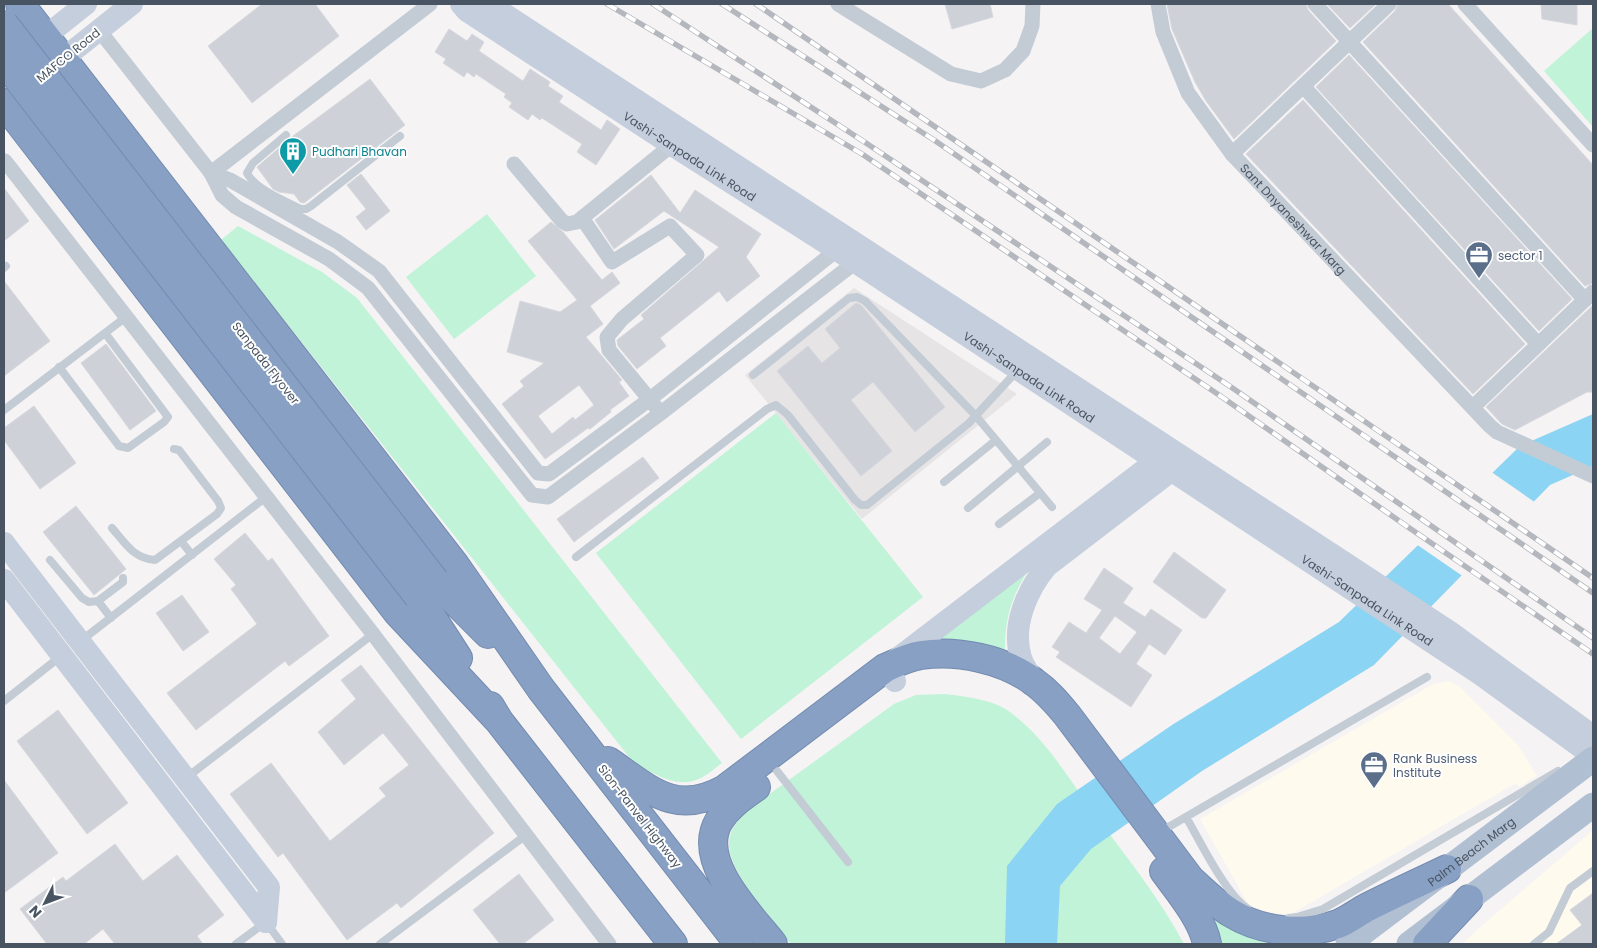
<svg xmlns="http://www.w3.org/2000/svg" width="1597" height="948" viewBox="0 0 1597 948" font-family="Poppins,sans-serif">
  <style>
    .commercial { fill: #fefaee }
    .education { fill: #e6e4e5 }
    .green { fill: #c0f3d8 }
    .water { fill: #8bd4f3 }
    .pier { fill: #f5f3f3 }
    .building { fill: #ced1d8; stroke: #d6d8de; fill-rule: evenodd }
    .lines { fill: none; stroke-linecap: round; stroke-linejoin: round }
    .highway-casing { stroke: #738bb0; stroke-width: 30 }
    .lane { stroke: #c3cbd5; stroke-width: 8 }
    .street { stroke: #c3cbd5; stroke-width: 15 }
    .secondary { stroke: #c5cedc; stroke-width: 22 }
    .primary { stroke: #b1bfd2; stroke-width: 25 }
    .highway { stroke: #88a0c4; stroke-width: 28 }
    .rail-casing { stroke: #b4b7bd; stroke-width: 5.5 }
    .rail { stroke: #fff; stroke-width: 4; stroke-dasharray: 11; stroke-linecap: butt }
    .highway-bridge-casing { stroke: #738bb0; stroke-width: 30; stroke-linecap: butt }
    .highway-bridge { stroke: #88a0c4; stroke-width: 28 }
    .labels { text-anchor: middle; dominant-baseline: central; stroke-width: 4; stroke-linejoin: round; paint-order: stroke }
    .street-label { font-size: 12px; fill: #495462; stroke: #fff }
    .culture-label { font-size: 12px; fill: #0d838f; stroke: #fff; text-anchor: start }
    .service-label { font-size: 12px; fill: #4e5e75; stroke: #fff; text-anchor: start }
  </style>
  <rect width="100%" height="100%" fill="#f5f3f3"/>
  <!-- commercial -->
  <path class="commercial" d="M1449,681L1460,687L1518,745L1537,776L1519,787L1516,783L1293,913L1271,914L1248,904L1200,819L1433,684Z
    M1593,830V944H1462L1487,921Z"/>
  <!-- education -->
  <path class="education" d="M854,288L1017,394L862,519L745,375Z"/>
  <!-- green -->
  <path class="green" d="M1593,28V127L1544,71Z
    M487,214L536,276L454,339L406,277Z
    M238,226L322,272L357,298L722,763C714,769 705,777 696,780C674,788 651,772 633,762L221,240Z
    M776,413L923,597L741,739L596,553Z
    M1028,570C1010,601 1005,618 1005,653L934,642Z
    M945,694C962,696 993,700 1007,710C1044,736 1067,776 1093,812C1125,855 1159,897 1184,944H791C772,920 727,872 729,841C730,829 739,820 746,811L894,704L916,695Z
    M1208,914C1236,932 1252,940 1286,944H1220Z"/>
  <!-- water -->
  <path class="water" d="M1593,414V466L1550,485L1374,665L1202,771L1091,849L1060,886L1057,944H1005L1007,866L1057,804L1172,725L1339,622L1520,446Z"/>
  <!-- pier -->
  <path class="pier" d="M1490,471L1536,503L1464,577L1416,544Z"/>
  <!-- building -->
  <path class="building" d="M262,4H315L339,36L252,103L208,46Z
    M945,4H990L993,17L952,29Z
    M1167,4H1306L1308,10L1336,41L1234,139L1206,101L1195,82L1172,29Z
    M1327,4H1376L1350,28Z
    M1398,4H1448L1593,165V283L1585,286L1363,42L1395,11Z
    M1541,4H1577V25L1542,19Z
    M449,29L467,41L472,34L484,42L479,51L523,81L530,69L550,82L548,86L563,96L559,102L601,130L607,120L620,129L596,165L577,152L582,144L542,118L540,120L532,114L528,120L509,107L512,103L504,97L506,94L476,74L474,77L467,72L464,77L443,63L446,59L435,52Z
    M1349,55L1572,299L1539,331L1316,87Z
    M370,79L405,125L304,203L300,202L294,194L279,192L273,189L257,167L293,136Z
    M1303,100L1525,344L1473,394L1246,154Z
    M361,174L390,211L366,230L356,217L366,209L347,185Z
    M651,175L680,213L695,190L761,234L746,257L760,276L727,302L719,291L660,338L666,346L637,369L618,346L617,340L644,319L641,315L719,247L664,211L614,249L595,220Z
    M4,188L29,221L4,241Z
    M551,222L563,232L602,280L612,272L620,283L590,306L603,324L586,337L622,380L619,382L629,396L610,410L611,412L590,429L588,428L545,459L502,404L524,386L520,381L544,363L507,352L520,301L560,312L577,300L528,241ZM579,385L594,405L575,420L573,417L552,434L538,416Z
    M4,281L50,341L4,376Z
    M856,303L861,305L945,407L915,432L873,382L851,400L892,451L861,476L777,371L808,346L822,363L840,348L825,329Z
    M1593,305V392H1587L1515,430L1502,424L1486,407Z
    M106,344L156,411L130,430L81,363Z
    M34,406L76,463L40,489L4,440V428Z
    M643,457L659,478L574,542L557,519Z
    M76,506L126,569L94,595L43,532Z
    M245,533L268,561L272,558L329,636L289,666L285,661L196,730L167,693L257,624L231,589L236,585L214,559Z
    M1174,552L1226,590L1206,618H1202L1153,582Z
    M1104,568L1133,588L1123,603L1145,617L1151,609L1182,630L1165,655L1149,644L1136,664L1152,675L1131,707L1056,657L1060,652L1052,647L1069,622L1086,633L1102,610L1084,599ZM1115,616L1137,632L1120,654L1099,638Z
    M182,595L209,632L183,651L156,613Z
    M361,665L494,833L401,908L397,903L347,940L283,853L278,857L230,794L271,763L330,841L386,796L379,788L409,765L383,733L344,765L318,732L356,699L341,680Z
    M58,710L128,803L87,834L17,741Z
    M4,780L58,853L4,893Z
    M115,844L143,881L177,855L224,915L197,936L203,944H115L103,929L84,944H47L20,909L63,877L66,881Z
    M519,874L554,920L523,944H500L473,910Z
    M1593,893V944H1556L1582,925L1570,910Z"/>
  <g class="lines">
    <!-- highway casing -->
    <g class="highway-casing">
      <path id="highway" d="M20,4L455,565L541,689L739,944
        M4,103L398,613L499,721
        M435,581L488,634
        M418,596L458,658
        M490,706L499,721L673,944
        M608,761C649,789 675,817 725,789L885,668C896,663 908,657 921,655C958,650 1004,659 1034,682C1047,691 1057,703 1067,715L1190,879C1203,891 1216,904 1231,913C1262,932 1303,936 1338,924C1348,920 1358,912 1368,907C1394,894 1420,882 1447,869
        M756,787C742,797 728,806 719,821C695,861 750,915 773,944
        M1164,871C1178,890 1203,920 1207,944
        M1427,944L1469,899"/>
    </g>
    <!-- lane -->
    <path class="lane" d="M286,135L253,163L247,173C255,189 285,201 301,209H306L311,206L400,136
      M4,268L6,266
      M59,367L119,446L128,448L164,422L168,417L105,333
      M753,375L849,298L857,297L865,301L976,416L1052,507
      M4,410L126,317
      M944,482L996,440
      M968,508L1047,442
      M999,524L1040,493
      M112,528C126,544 133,558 155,560L217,514L221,508L218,501L179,450L174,449
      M181,541L192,555
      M576,557L767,409L776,405L788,415L855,500L861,505H867L969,423L1017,371
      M50,560L82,598L89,602L98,601L111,618
      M98,601L123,582V578
      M82,640L266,497
      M4,701L61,656
      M777,771L848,862
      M186,778L373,634
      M1186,817C1200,841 1225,893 1247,908
      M1160,832L1427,677
      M1289,918L1297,917L1323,909L1558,771
      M236,944L266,922L282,944
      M380,944L526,835
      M1534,944L1549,932L1570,888L1593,871"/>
    <!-- street -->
    <g class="street">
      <path d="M838,4L951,74L981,81L1005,70L1023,51L1032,26L1033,4"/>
      <path id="s1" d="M1158,4L1163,32L1188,93L1232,154L1490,426L1497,432L1593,476"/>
      <path d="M1315,4L1585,300"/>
      <path d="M1465,4L1593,145"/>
      <path d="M99,30L211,173L222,195L236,207L329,259L368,288L532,495L548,497L661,413L862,257"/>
      <path d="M1303,86L1538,344"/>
      <path d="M1232,154L1389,4"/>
      <path d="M5,161L373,634L609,944"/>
      <path d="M514,164L562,221L567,224L577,222L678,140"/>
      <path d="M211,173L230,180L338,242L379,271L538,473L549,474L650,399L843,245"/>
      <path d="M211,173L430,4"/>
      <path d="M582,218L612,262L670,226L697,255L622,319L607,337L609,350L655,406"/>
      <path d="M1473,407L1593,292"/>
    </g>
    <!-- secondary -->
    <g class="secondary">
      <path id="s2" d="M461,4L467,11L672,145L837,250L1480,674L1593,756"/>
      <path d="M489,4L1345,563L1450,632L1593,736"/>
      <path d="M32,47L86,4"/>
      <path d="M49,70L132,4"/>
      <path d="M4,543L269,887L266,922"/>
      <path d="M4,580L266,922"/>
      <path d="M895,681L885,668L1156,461L1164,451"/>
      <path d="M1035,682C1030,675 1024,666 1021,658C1011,626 1027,590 1047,566L1171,471L1179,461"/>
    </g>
    <!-- primary -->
    <g class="primary">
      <path id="s3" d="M1348,944L1593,759"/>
      <path d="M1409,944L1593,805"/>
    </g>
    <!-- highway -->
    <use href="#highway" class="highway"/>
    <!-- rail casing -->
    <g class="rail-casing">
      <path id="rail" d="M607,4L862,154L1219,395L1405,525L1593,654
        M653,4L866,143L1231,387L1593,638
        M722,4L934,140L1593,593
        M756,4L1593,578"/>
    </g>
    <!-- rail -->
    <use href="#rail" class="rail"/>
    <!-- highway-bridge casing -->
    <g class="highway-bridge-casing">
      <path id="highway-bridge" d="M4,24L435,581
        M4,61L418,596"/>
    </g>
    <!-- highway-bridge -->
    <use href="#highway-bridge" class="highway-bridge"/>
  </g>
  <!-- icons -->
  <defs>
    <g id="building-pin" transform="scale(1.4375)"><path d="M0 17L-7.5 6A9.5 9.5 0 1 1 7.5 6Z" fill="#0f9aa8" stroke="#fff"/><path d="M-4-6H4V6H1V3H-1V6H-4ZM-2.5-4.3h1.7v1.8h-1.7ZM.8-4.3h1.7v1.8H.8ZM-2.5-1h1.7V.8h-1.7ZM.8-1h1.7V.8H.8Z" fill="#fff"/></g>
    <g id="office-pin" transform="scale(1.4375)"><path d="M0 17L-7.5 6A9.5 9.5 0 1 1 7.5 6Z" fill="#5c6f8a" stroke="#fff"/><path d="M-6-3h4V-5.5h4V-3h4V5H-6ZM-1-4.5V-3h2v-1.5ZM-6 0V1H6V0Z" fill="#fff"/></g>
  </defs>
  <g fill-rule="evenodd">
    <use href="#building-pin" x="293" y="151"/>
    <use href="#office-pin" x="1479" y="255"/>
    <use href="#office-pin" x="1374" y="765"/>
  </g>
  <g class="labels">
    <!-- street labels -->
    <g class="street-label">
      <text transform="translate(68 55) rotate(-39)">MAFCO Road</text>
      <text stroke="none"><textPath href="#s2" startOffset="275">Vashi-Sanpada Link Road</textPath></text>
      <text stroke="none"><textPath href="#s1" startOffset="259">Sant Dnyaneshwar Marg</textPath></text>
      <text transform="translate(266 363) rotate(52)">Sanpada Flyover</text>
      <text stroke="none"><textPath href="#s2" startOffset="680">Vashi-Sanpada Link Road</textPath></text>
      <text stroke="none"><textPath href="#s2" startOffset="1085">Vashi-Sanpada Link Road</textPath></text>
      <text transform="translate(640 816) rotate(52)">Sion-Panvel Highway</text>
      <text stroke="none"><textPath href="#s3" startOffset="154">Palm Beach Marg</textPath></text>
    </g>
    <!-- culture labels -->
    <g class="culture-label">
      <text x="312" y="151">Pudhari Bhavan</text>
    </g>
    <!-- service labels -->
    <g class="service-label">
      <text x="1498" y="255">sector 1</text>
      <text x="1393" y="758">Rank Business<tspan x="1393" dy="14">Institute</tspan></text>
    </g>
  </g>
  <!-- border -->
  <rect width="1597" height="948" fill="none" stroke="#495462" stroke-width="10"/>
  <!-- north arrow -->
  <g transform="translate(45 903) rotate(228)" stroke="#ffffff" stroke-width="4" paint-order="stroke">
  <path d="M0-4L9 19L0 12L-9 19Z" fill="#495462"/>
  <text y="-8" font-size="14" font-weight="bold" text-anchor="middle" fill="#495462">N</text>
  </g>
</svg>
